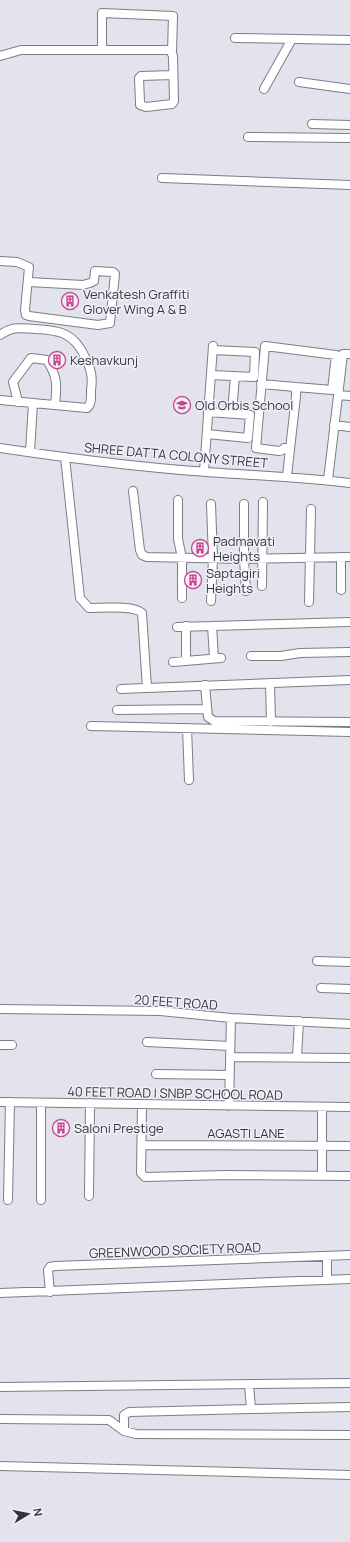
<svg xmlns="http://www.w3.org/2000/svg" width="350" height="1542" viewBox="0 0 350 1542" font-family="Manrope,sans-serif">
  <style>
    .lines { fill: none; stroke-linecap: round; stroke-linejoin: round }
    .minor-casing { stroke: #7c7d86; stroke-width: 10 }
    .minor { stroke: #fff; stroke-width: 8 }
    .labels { text-anchor: middle; dominant-baseline: central; stroke-width: 3; stroke-linejoin: round; paint-order: stroke }
    .poi-label { font-size: 13px; fill: #353539; stroke: #eff0fa; text-anchor: start }
    .street-label { font-size: 13px; fill: #353539; stroke: #eff0fa }
  </style>
  <rect width="100%" height="100%" fill="#e2e3ed"/>
  <g class="lines">
    <!-- minor casing -->
    <g class="minor-casing">
      <path id="minor" d="M235,38L350,40
        M102,50V13L173,16L172,52
        M0,56L21,50H170L173,56L174,101L172,104L146,107L140,105V102L139,78L141,76L173,75
        M299,82L350,89
        M264,89L292,39
        M312,124L350,125
        M248,137L350,138
        M162,178L350,185
        M0,261L17,262L29,267L25,310L26,315L29,316L98,325L110,323L115,274L113,272L95,271L94,281L90,283L83,285L29,282
        M0,335C13,326 19,328 35,329C60,330 74,333 85,357C91,369 93,377 91,390C91,396 92,404 87,408L0,400
        M211,375L254,377L255,352L213,350
        M261,384L296,387
        M338,395L350,396
        M18,402L13,382L31,358L47,360C58,378 57,385 55,405
        M232,413L235,376
        M334,425L350,427
        M207,434L248,438L250,415L208,412
        M0,448C60,457 120,465 181,470C237,475 294,476 350,483
        M30,452L33,403
        M65,457L80,598L89,608C102,608 134,605 142,613L147,688
        M204,471L213,346
        M287,476L296,396V387L332,390L336,355L265,346L256,448L279,451L283,450L284,448L290,449
        M328,480L343,354H350
        M133,491L140,550L142,555L147,557L244,559L350,557
        M178,500V539L182,558V598
        M211,504L213,558L211,601
        M244,504V559L246,591
        M262,586L263,502
        M341,590V557
        M309,602L311,509
        M186,626V661
        M212,626L214,658
        M177,627L350,622
        M251,656H281L300,653L350,652
        M173,662L221,658
        M270,683L271,722
        M205,685L208,717L214,721L350,722
        M121,689L350,680
        M117,710L206,709
        M91,726L350,732
        M187,728L189,780
        M317,961L350,962
        M321,988L350,989
        M0,1009L160,1011L231,1018L350,1024
        M147,1042L230,1046
        M0,1045H12
        M230,1057L350,1058
        M297,1057L299,1021
        M156,1074L229,1075
        M0,1102L350,1107
        M41,1104V1200
        M142,1105L141,1173L145,1177L227,1175L350,1176
        M229,1106L231,1018
        M142,1145L350,1146
        M322,1176V1108
        M89,1196L90,1103
        M8,1200L10,1102
        M327,1256V1280
        M50,1292L48,1270L50,1267L55,1266L350,1255
        M0,1293L350,1279
        M249,1385L251,1409L350,1407
        M0,1387L350,1383
        M0,1419L109,1420L124,1431L136,1434L350,1435
        M124,1431V1415L129,1412L251,1409
        M0,1466L350,1475"/>
    </g>
    <!-- minor -->
    <use href="#minor" class="minor"/>
  </g>
  <!-- icons -->
  <defs>
    <g id="building-ring" transform="scale(0.9)"><circle r="9.5" fill="#eff0fa" stroke="#c8478f" stroke-width="1.5"/><path d="M-4-6H4V6H1V3H-1V6H-4ZM-2.5-4.3h1.7v1.8h-1.7ZM.8-4.3h1.7v1.8H.8ZM-2.5-1h1.7V.8h-1.7ZM.8-1h1.7V.8H.8Z" fill="#c8478f"/></g>
    <g id="school-ring" transform="scale(0.9)"><circle r="9.5" fill="#eff0fa" stroke="#c8478f" stroke-width="1.5"/><path d="M0-5L7-2L0 1L-7-2ZM-4 1L0 2.5L4 1V4Q0 6-4 4Z" fill="#c8478f"/></g>
  </defs>
  <g fill-rule="evenodd">
    <use href="#building-ring" x="70" y="301"/>
    <use href="#building-ring" x="57" y="360"/>
    <use href="#school-ring" x="182" y="405"/>
    <use href="#building-ring" x="200" y="548"/>
    <use href="#building-ring" x="193" y="580"/>
    <use href="#building-ring" x="61" y="1128"/>
  </g>
  <g class="labels">
    <!-- poi labels -->
    <g class="poi-label">
      <text x="83" y="294">Venkatesh Graffiti<tspan x="83" dy="15">Glover Wing A &amp; B</tspan></text>
      <text x="70" y="360">Keshavkunj</text>
      <text x="195" y="405">Old Orbis School</text>
      <text x="213" y="541">Padmavati<tspan x="213" dy="15">Heights</tspan></text>
      <text x="206" y="573">Saptagiri<tspan x="206" dy="15">Heights</tspan></text>
      <text x="74" y="1128">Saloni Prestige</text>
    </g>
    <!-- street labels -->
    <g class="street-label">
      <text transform="translate(176 455) rotate(5)">SHREE DATTA COLONY STREET</text>
      <text transform="translate(176 1002) rotate(4)">20 FEET ROAD</text>
      <text transform="translate(175 1093) rotate(1)">40 FEET ROAD | SNBP SCHOOL ROAD</text>
      <text x="246" y="1133">AGASTI LANE</text>
      <text transform="translate(175 1250) rotate(-2)">GREENWOOD SOCIETY ROAD</text>
    </g>
  </g>
  <!-- north arrow -->
  <g transform="translate(28 1514) rotate(80)" stroke="#eff0fa" stroke-width="3" paint-order="stroke">
  <path d="M0-3L7 15L0 10L-7 15Z" fill="#353539"/>
  <text y="-6" font-size="11" font-weight="bold" text-anchor="middle" fill="#353539">N</text>
  </g>
</svg>
